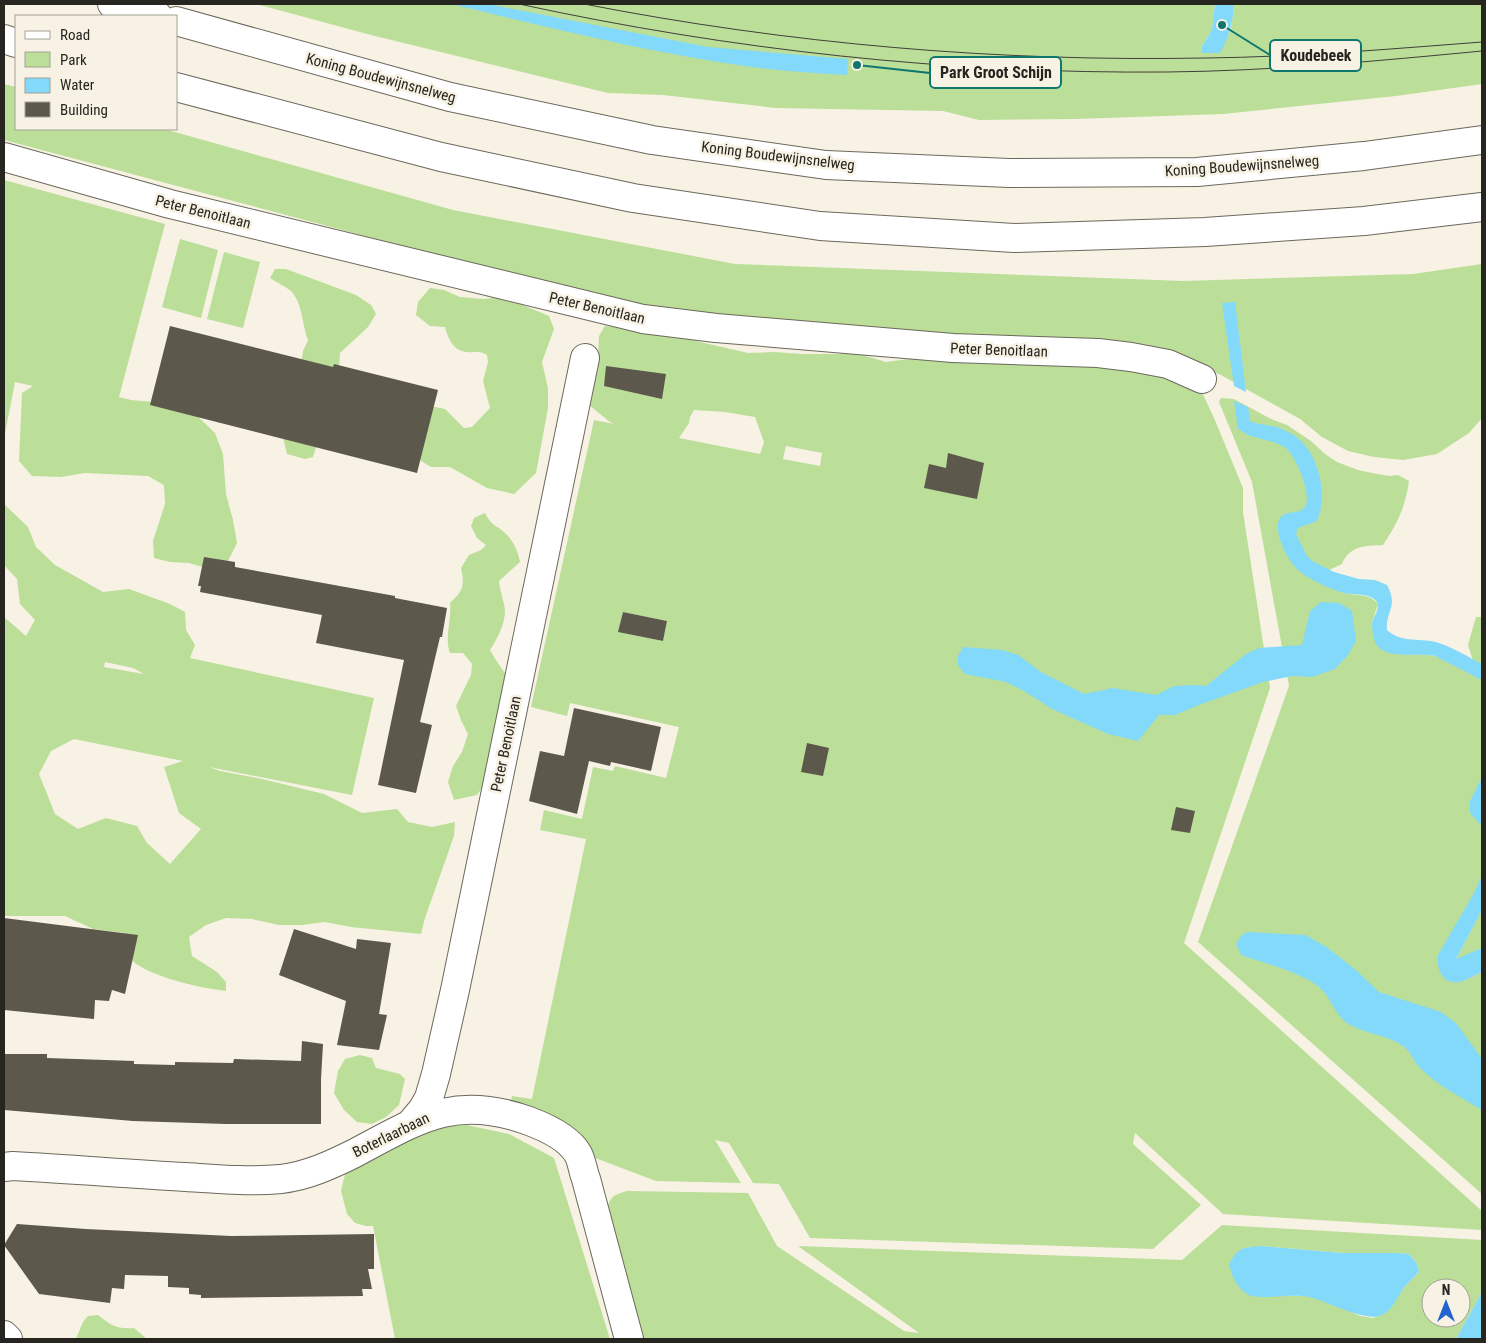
<svg xmlns="http://www.w3.org/2000/svg" width="1486" height="1343" viewBox="0 0 1486 1343" font-family="'Roboto Condensed',sans-serif">
  <style>
    .green { fill: #bbde99; fill-rule: evenodd }
    .water { fill: #83d9fa }
    .building { fill: #5d584c }
    .lines { fill: none; stroke-linecap: round; stroke-linejoin: round }
    .street-casing { stroke: #6c685c; stroke-width: 30 }
    .secondary-casing { stroke: #6c685c; stroke-width: 30 }
    .highway-casing { stroke: #6c685c; stroke-width: 30 }
    .street { stroke: #fff; stroke-width: 28 }
    .secondary { stroke: #fff; stroke-width: 28 }
    .highway { stroke: #fff; stroke-width: 28 }
    .tram { stroke: #423f39; stroke-width: 1 }
    .labels { text-anchor: middle; dominant-baseline: central; stroke-width: 5; stroke-linejoin: round; paint-order: stroke }
    .street-label { font-size: 15px; fill: #272520; stroke: #f7f2e4 }
    .leader { fill: none; stroke: #0f766e; stroke-width: 2 }
    .callout-dot { fill: #0f766e; stroke: #f7f2e4; stroke-width: 2 }
    .callout { fill: #f7f2e4; stroke: #0f766e; stroke-width: 2 }
    .callout-label { font-size: 16px; text-anchor: middle; font-weight: bold; fill: #272520 }
  </style>
  <rect width="100%" height="100%" fill="#f7f2e4"/>
  <!-- green -->
  <path class="green" d="M256,4H1215L1212,30L1202,46L1203,53C1230,51 1232,25 1234,4H1482V84L1396,96L1223,114L1076,119L979,120L943,111L776,108L663,95L608,93L371,35Z
    M4,84L16,87V129H164L453,210L735,264L1183,281L1413,274L1482,264V418L1469,433L1437,454L1403,460L1374,457L1348,451L1322,437L1300,419L1221,375L1187,361L1094,342L787,325L640,309L4,140Z
    M4,180L165,224L119,397L131,400L165,403L190,409L215,433L223,454L226,494L233,520L237,543L224,569L213,570L189,563L170,562L154,558L153,541L165,504L164,485L148,476L85,473L61,477L32,476L19,461L22,393L33,386L15,382L4,439Z
    M180,239L218,250L201,318L162,307Z
    M224,252L260,262L243,328L207,319Z
    M275,269H286L356,295L371,305L376,314L368,327L340,353L339,372L313,457L305,459L287,454L282,433L300,370L303,351L308,340C302,325 303,304 291,291C285,286 276,282 270,278Z
    M430,288L444,290L460,297L483,299L503,297L549,316L554,329L542,362L548,388V408L536,473L514,494L487,488L450,467H431L418,459L421,404L445,409L464,428L472,427L490,408L483,381L488,362L487,355C479,350 475,353 467,352C453,351 448,338 445,327L430,326L416,315L418,302Z
    M605,326L640,329L666,334L748,353L774,352L803,354H859L886,362L909,359H937L972,363L1110,361L1199,386L1214,418L1243,488V512L1270,688L1184,943L1482,1211V1230L1223,1214L1135,1133L1133,1144L1201,1205L1153,1249L810,1238L779,1184L753,1183L729,1143L715,1140L741,1183L656,1181L590,1156L510,1106L512,1096L532,1099L586,839L540,830L544,810L582,819L593,767L613,771L615,766L666,778L679,727L570,703L567,716L531,707L594,420L614,424L610,422L589,405L598,359L599,336ZM694,410L725,412L755,417L764,442L760,454L679,438L689,423L690,417ZM786,446L822,453L820,466L783,459ZM623,612L667,621L663,641L619,632Z
    M1221,398L1234,399L1271,419L1287,425L1311,441L1325,454L1337,462L1358,470L1377,474L1390,476L1398,475L1409,481C1405,508 1398,522 1383,545C1365,546 1350,545 1342,564L1325,572L1318,582C1327,585 1336,591 1345,593C1357,596 1369,593 1378,604L1372,622L1376,643C1395,661 1413,651 1435,656L1478,677L1468,645L1476,617H1482V899L1442,975C1459,986 1465,980 1482,972V1194L1198,942L1289,686L1252,482L1219,402Z
    M4,504L28,527L36,547L55,565L103,592L129,589L170,604L185,612L186,630L195,645L190,658L374,698L352,795L209,767L220,771L262,779L324,794L362,813L397,809L408,822L432,827L455,822L454,836L425,918L421,934L351,927L325,922L302,925H279L252,919L226,918L206,925L189,937L192,956L217,972L226,982V991C200,988 156,978 135,963C130,959 126,952 122,948L125,933L93,929L65,916H4V617L26,636L35,620L20,604L17,579L4,565ZM105,662L133,668L144,674L104,667ZM74,739L183,761L164,767L179,813L201,829L170,864L147,843L137,826L106,818L78,829L55,814L39,774L51,751Z
    M485,513C492,527 496,524 505,533C513,540 518,551 520,562L499,581C500,590 502,595 504,604C508,619 498,638 490,650C495,660 502,668 508,678L487,781L477,795L454,800L448,782L453,766L462,752L468,734L461,720L456,706L471,675L472,664L463,653H450C444,637 452,620 450,603C463,591 465,586 461,568L469,555L481,550L486,545L477,538L471,526L474,518Z
    M1482,910V948L1457,960V957Z
    M360,1055L372,1058L376,1068L400,1074L405,1079L399,1105L386,1117L372,1124L357,1122L344,1110L334,1093L338,1071L345,1059Z
    M447,1121L509,1134L554,1158L610,1339H395L373,1226H366L355,1223L347,1214L341,1191L346,1170L369,1156L374,1159Z
    M627,1191L748,1193L777,1246L904,1331L919,1333L798,1246L1182,1260L1222,1225L1482,1240V1292L1456,1339H639L606,1214C609,1198 612,1195 627,1191ZM1262,1246L1342,1253H1397L1409,1254L1416,1262L1419,1272L1405,1286L1392,1305L1382,1315L1373,1318L1360,1316L1337,1305L1308,1296L1250,1295L1243,1248ZM1431,1288H1461V1318H1431Z
    M98,1315C112,1326 116,1329 134,1328L147,1339H76L83,1322L88,1316Z"/>
  <!-- water -->
  <path class="water" d="M451,4H487L708,47L848,59L847,75C815,73 784,71 752,67C650,53 551,28 451,4Z
    M1215,4H1234C1233,22 1229,37 1220,53H1202V46L1212,30Z
    M1235,302L1246,392L1234,386L1222,303Z
    M1234,401L1248,407L1250,421C1258,425 1264,424 1272,426C1278,427 1284,430 1290,433C1318,448 1329,493 1317,521L1298,528L1296,534L1307,556L1314,562L1334,572L1359,579L1375,580L1387,585C1399,607 1385,612 1387,630C1402,644 1421,637 1439,643C1454,648 1468,657 1482,664V680L1435,656C1419,652 1383,661 1375,642C1373,636 1372,629 1372,623C1374,615 1383,605 1374,599C1365,593 1354,595 1344,593C1332,590 1306,578 1297,569C1287,560 1269,525 1283,515C1290,511 1299,514 1304,508C1314,497 1296,458 1287,449C1277,441 1263,440 1251,436C1247,435 1242,431 1238,429Z
    M1321,602L1339,603L1352,611L1356,641L1348,655L1335,669L1312,677L1293,676L1263,682L1199,705L1175,715H1159L1138,741L1108,734L1052,709L1024,691L1006,682L965,674L958,665V656L963,647L1002,650L1018,655L1041,672L1084,694L1113,688L1156,695L1174,686L1192,685L1206,686L1246,654L1259,648L1302,645L1310,611Z
    M1482,777V826L1470,813V801Z
    M1482,876V910L1456,959L1482,948V972C1475,975 1467,980 1460,982C1443,985 1436,969 1438,955L1474,893Z
    M1247,932L1306,935L1328,948L1357,971L1379,992L1441,1012L1456,1023L1482,1059V1110C1462,1098 1439,1086 1422,1070C1414,1063 1411,1051 1403,1046C1386,1034 1364,1034 1347,1023C1336,1015 1332,1002 1324,992C1310,974 1263,963 1241,955L1236,944L1241,936Z
    M1262,1246L1342,1253H1397L1409,1254L1416,1262L1419,1272C1414,1277 1410,1281 1405,1286C1398,1295 1393,1310 1382,1315C1367,1323 1327,1301 1309,1297C1295,1293 1259,1300 1249,1295C1236,1288 1232,1276 1229,1264C1239,1246 1243,1248 1262,1246Z
    M1482,1292V1339H1456Z"/>
  <!-- building -->
  <path class="building" d="M170,326L333,367L334,364L438,390L417,473L150,405Z
    M606,366L666,374L662,399L604,386Z
    M948,453L984,463L977,499L924,488L929,464L946,468Z
    M204,557L235,562V567L395,596V598L447,608L442,637H440L420,722L432,725L416,793L378,785L404,660L316,643L322,615L200,592L201,586H198Z
    M623,612L667,621L663,641L618,632Z
    M574,708L661,727L651,771L611,762L610,766L589,761L577,814L529,801L540,751L564,756Z
    M807,743L829,748L823,776L801,772Z
    M1176,807L1195,811L1190,833L1171,830Z
    M4,918L138,935L125,994L112,990L109,1001L95,1000L94,1019L4,1010Z
    M294,929L356,949L357,939L391,943L379,1014L387,1015L379,1050L337,1045L346,1001L279,975Z
    M302,1041L323,1044L321,1079V1124H226L133,1121L4,1110V1054H47V1058L134,1061V1064L175,1065V1062L233,1063L234,1059L301,1061Z
    M17,1224L86,1229L231,1236L374,1234V1269H368L372,1289H362L363,1296L201,1298V1295L189,1294V1288L168,1287V1276L125,1275L124,1289L112,1288L110,1303L39,1294L4,1245Z"/>
  <g class="lines">
    <!-- street casing -->
    <g class="street-casing">
      <path id="street" d="M4,157L170,204L643,319L716,328L953,348L1098,353L1131,357L1168,364L1202,379
        M411,1123L422,1110L429,1098L436,1074L455,990L585,358
        M4,1167L13,1166C71,1169 129,1174 186,1177C217,1179 249,1182 281,1179C307,1176 331,1165 355,1153C419,1119 455,1094 529,1121C545,1127 569,1138 578,1154C582,1161 583,1172 586,1179L629,1339"/>
    </g>
    <!-- secondary casing -->
    <g class="secondary-casing">
      <path id="secondary" d="M4,1335L8,1339"/>
    </g>
    <!-- highway casing -->
    <g class="highway-casing">
      <path id="highway" d="M112,4L158,16
        M176,21L450,97L652,140L826,165L1009,173L1197,172L1364,156L1482,140
        M4,39L16,43
        M176,87L441,157L633,198L820,226L1014,238L1205,232L1364,221L1482,207"/>
    </g>
    <!-- street -->
    <use href="#street" class="street"/>
    <!-- secondary -->
    <use href="#secondary" class="secondary"/>
    <!-- highway -->
    <use href="#highway" class="highway"/>
    <!-- tram -->
    <path class="tram" d="M519,4C731,50 949,74 1167,72C1272,71 1377,61 1482,51
      M584,4C789,44 998,62 1206,58C1298,57 1390,49 1482,42"/>
  </g>
  <g class="labels">
    <!-- street labels -->
    <g class="street-label">
      <text transform="translate(381 78) rotate(15)">Koning Boudewijnsnelweg</text>
      <text transform="translate(778 156) rotate(7)">Koning Boudewijnsnelweg</text>
      <text transform="translate(1242 166) rotate(-4)">Koning Boudewijnsnelweg</text>
      <text transform="translate(203 212) rotate(14)">Peter Benoitlaan</text>
      <text transform="translate(597 308) rotate(13)">Peter Benoitlaan</text>
      <text transform="translate(999 350) rotate(2)">Peter Benoitlaan</text>
      <text transform="translate(506 744) rotate(-78)">Peter Benoitlaan</text>
      <text transform="translate(391 1135) rotate(-26)">Boterlaarbaan</text>
    </g>
  </g>
  <!-- callouts -->
  <path class="leader" d="M1222 25L1270 55M857 65L930 73"/>
  <g class="callout-dot">
    <circle cx="1222" cy="25" r="5"/>
    <circle cx="857" cy="65" r="5"/>
  </g>
  <g class="callout">
    <rect x="1270" y="40" width="91" height="31" rx="5"/>
    <rect x="930" y="57" width="131" height="31" rx="5"/>
  </g>
  <g class="callout-label">
    <text x="1316" y="61">Koudebeek</text>
    <text x="996" y="78">Park Groot Schijn</text>
  </g>
  <!-- border -->
  <rect width="1486" height="1343" fill="none" stroke="#272520" stroke-width="10"/>
  <!-- legend -->
  <rect x="15" y="15" width="162" height="115" fill="#f7f2e4" stroke="#a4a096"/>
  <rect x="25" y="31" width="25" height="8" fill="#ffffff" stroke="#a4a096"/>
  <text x="60" y="40" font-size="15" fill="#272520">Road</text>
  <rect x="25" y="52" width="25" height="15" fill="#bbde99" stroke="#a4a096"/>
  <text x="60" y="65" font-size="15" fill="#272520">Park</text>
  <rect x="25" y="78" width="25" height="15" fill="#83d9fa" stroke="#a4a096"/>
  <text x="60" y="90" font-size="15" fill="#272520">Water</text>
  <rect x="25" y="102" width="25" height="15" fill="#5d584c" stroke="#a4a096"/>
  <text x="60" y="115" font-size="15" fill="#272520">Building</text>
  <!-- north arrow -->
  <g transform="translate(1446 1303)"><circle r="24" fill="#f7f2e4" stroke="#a4a096"/>
  <path d="M0-4L9 19L0 12L-9 19Z" fill="#2364d0"/>
  <text y="-8" font-size="14" font-weight="bold" text-anchor="middle" fill="#272520">N</text>
  </g>
</svg>
